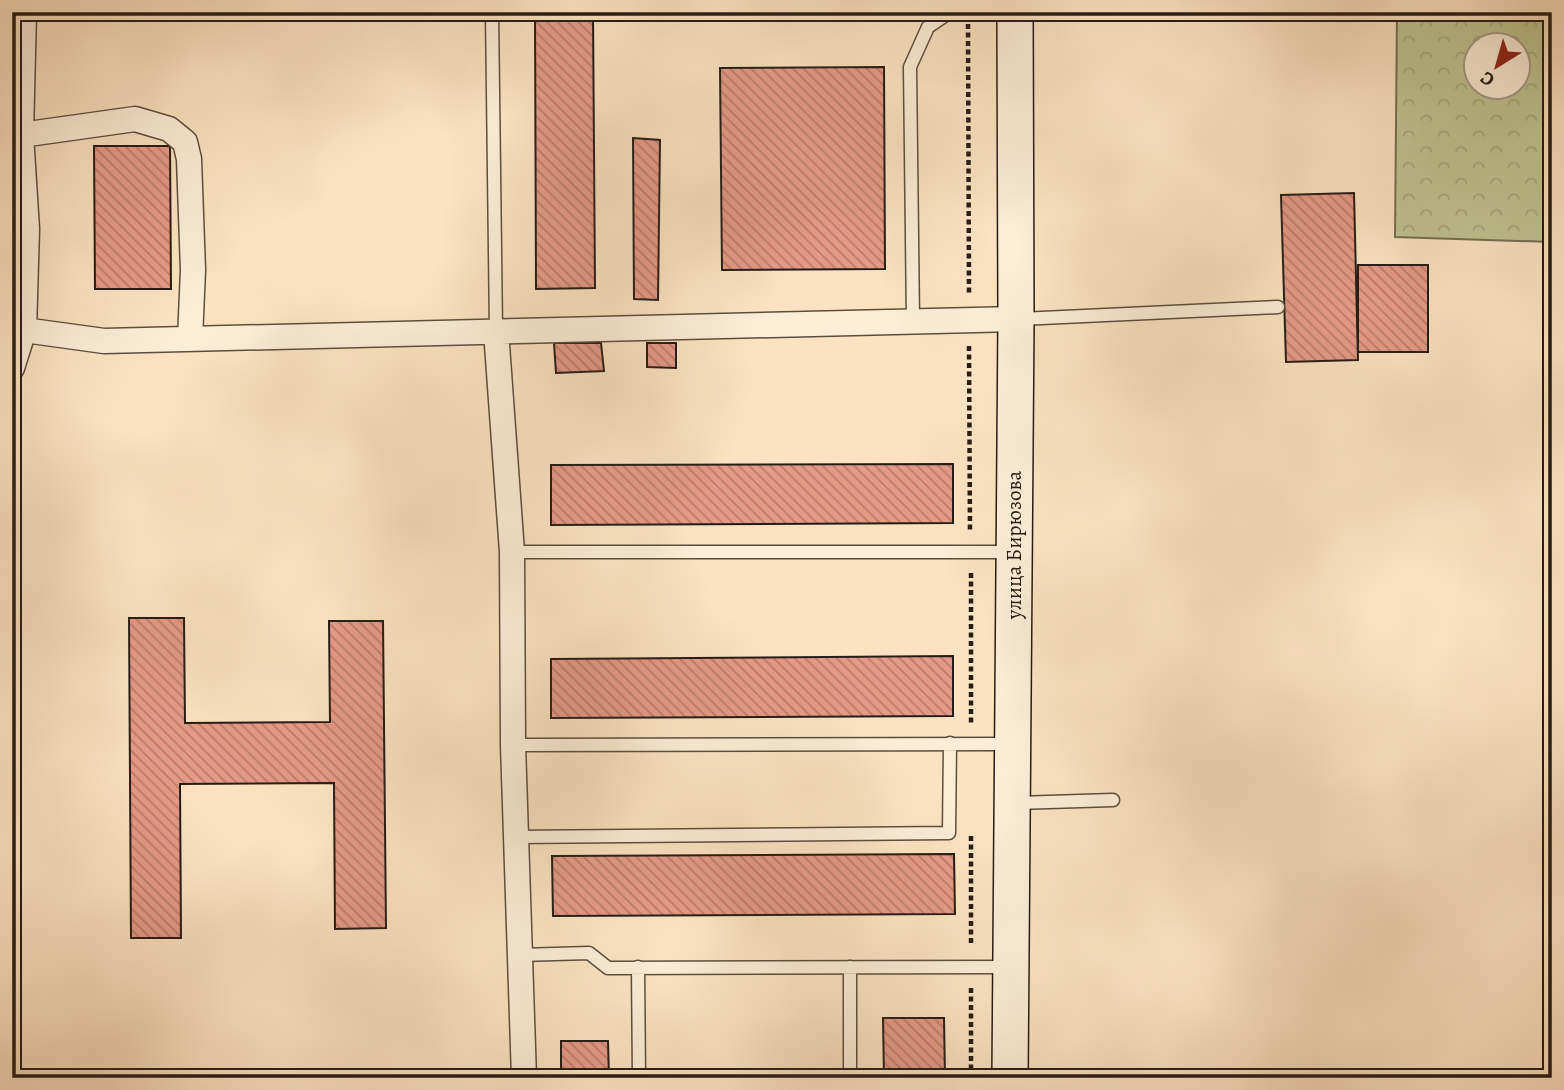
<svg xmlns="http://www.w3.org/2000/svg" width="1564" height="1090" viewBox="0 0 1564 1090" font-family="Alegreya,serif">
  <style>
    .forest { fill: url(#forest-crowns); stroke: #747053; stroke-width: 2; fill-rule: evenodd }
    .pitch { fill: #c0c392; stroke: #747053; stroke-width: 2 }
    .building { fill: url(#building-back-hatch); stroke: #271c14; stroke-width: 2 }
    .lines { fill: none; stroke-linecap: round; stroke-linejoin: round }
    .lane-casing { stroke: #5c4e3f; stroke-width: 15 }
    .street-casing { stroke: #5c4e3f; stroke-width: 27 }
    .secondary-casing { stroke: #271c14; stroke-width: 38 }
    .path { stroke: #271c14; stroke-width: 4.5; stroke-dasharray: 5 3.5; stroke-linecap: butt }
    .lane { stroke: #fcedd7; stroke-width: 12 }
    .street { stroke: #fcedd7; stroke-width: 24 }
    .secondary { stroke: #fcedd7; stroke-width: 35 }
    .labels { text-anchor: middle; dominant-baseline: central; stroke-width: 7; stroke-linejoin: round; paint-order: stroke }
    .street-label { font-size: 21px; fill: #271c14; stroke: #fcedd7 }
  </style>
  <defs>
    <pattern id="forest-crowns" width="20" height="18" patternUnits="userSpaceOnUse" patternTransform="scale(1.75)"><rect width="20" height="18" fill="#c0c392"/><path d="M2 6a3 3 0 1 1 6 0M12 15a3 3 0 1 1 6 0" fill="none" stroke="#a5a77d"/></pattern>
    <pattern id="building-back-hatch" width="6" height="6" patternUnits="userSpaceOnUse" patternTransform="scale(1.75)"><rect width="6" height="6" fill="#e59a86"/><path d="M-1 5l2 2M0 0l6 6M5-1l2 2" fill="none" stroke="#ba7d6c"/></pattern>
  </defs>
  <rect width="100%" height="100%" fill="#fbe3c1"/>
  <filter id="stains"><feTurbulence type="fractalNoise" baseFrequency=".00286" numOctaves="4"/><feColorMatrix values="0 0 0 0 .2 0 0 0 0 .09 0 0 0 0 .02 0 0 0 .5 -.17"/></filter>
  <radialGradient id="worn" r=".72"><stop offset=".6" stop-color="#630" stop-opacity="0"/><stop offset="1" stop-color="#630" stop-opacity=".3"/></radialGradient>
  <!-- forest -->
  <path class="forest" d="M1397,12H1552V242L1395,237ZM1476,46H1518V88H1476Z"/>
  <!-- pitch -->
  <path class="pitch" d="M306,1072L413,1073V1078H306Z"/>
  <!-- building -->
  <path class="building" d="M535,12H593L595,288L536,289Z
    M884,67L885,269L722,270L720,68Z
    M633,138L660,140L658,300L634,299Z
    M94,146H170L171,289H95Z
    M1354,193L1358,360L1286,362L1281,195Z
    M1358,265H1428V352H1358Z
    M554,343H601L604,371L556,373Z
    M647,343H676V368L647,367Z
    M953,464V523L551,525V465Z
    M129,618H184L185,723L330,722L329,621H383L386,928L335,929L334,783L180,784L181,938H131Z
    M953,656V716L551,718V659Z
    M954,854L955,914L553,916L552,856Z
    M883,1018H944L945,1078H884Z
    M561,1041H608L609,1078H561Z"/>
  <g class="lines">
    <!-- lane casing -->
    <g class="lane-casing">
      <path id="lane" d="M492,12L496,331
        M1020,319L1278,307
        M913,322L910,67L928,27L950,12
        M512,552H1013
        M513,745L1010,744
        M1016,803L1113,800
        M516,837L949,833L950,743
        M520,955L589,953L608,968L1008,967
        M638,967L639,1078
        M850,967V1078"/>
    </g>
    <!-- street casing -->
    <g class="street-casing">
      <path id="street" d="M21,135L135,119L169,129L185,142L189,159L193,270L190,339
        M24,330L104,341L1016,319
        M496,331L512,552L513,745L524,1078
        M12,368L24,330L27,229L21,135L24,12"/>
    </g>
    <!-- secondary casing -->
    <g class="secondary-casing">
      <path id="secondary" d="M1010,1078L1016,319L1015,12"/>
    </g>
    <!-- path -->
    <path class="path" d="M968,24L969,295
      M969,346L970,533
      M971,573V725
      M971,836V946
      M971,1078V986"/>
    <!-- lane -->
    <use href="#lane" class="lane"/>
    <!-- street -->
    <use href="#street" class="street"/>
    <!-- secondary -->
    <use href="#secondary" class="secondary"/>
  </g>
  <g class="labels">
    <!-- street labels -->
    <g class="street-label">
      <text transform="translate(1014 545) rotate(-90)">улица Бирюзова</text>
    </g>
  </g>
  <!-- margin -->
  <rect width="1564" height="1090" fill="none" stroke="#fbe3c1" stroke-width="42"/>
  <rect x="14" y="14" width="1536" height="1062" fill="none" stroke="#271c14" stroke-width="3.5"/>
  <rect x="21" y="21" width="1522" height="1048" fill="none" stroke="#271c14" stroke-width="2"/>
  <!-- north arrow -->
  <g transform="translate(1497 66) rotate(217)"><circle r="33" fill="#fcedd7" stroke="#a79989" stroke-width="2"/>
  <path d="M0-5L12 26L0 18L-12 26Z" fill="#8f2418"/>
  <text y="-10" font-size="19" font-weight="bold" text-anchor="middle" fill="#271c14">С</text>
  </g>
  <rect width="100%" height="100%" filter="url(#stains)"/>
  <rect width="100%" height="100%" fill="url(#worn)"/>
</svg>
